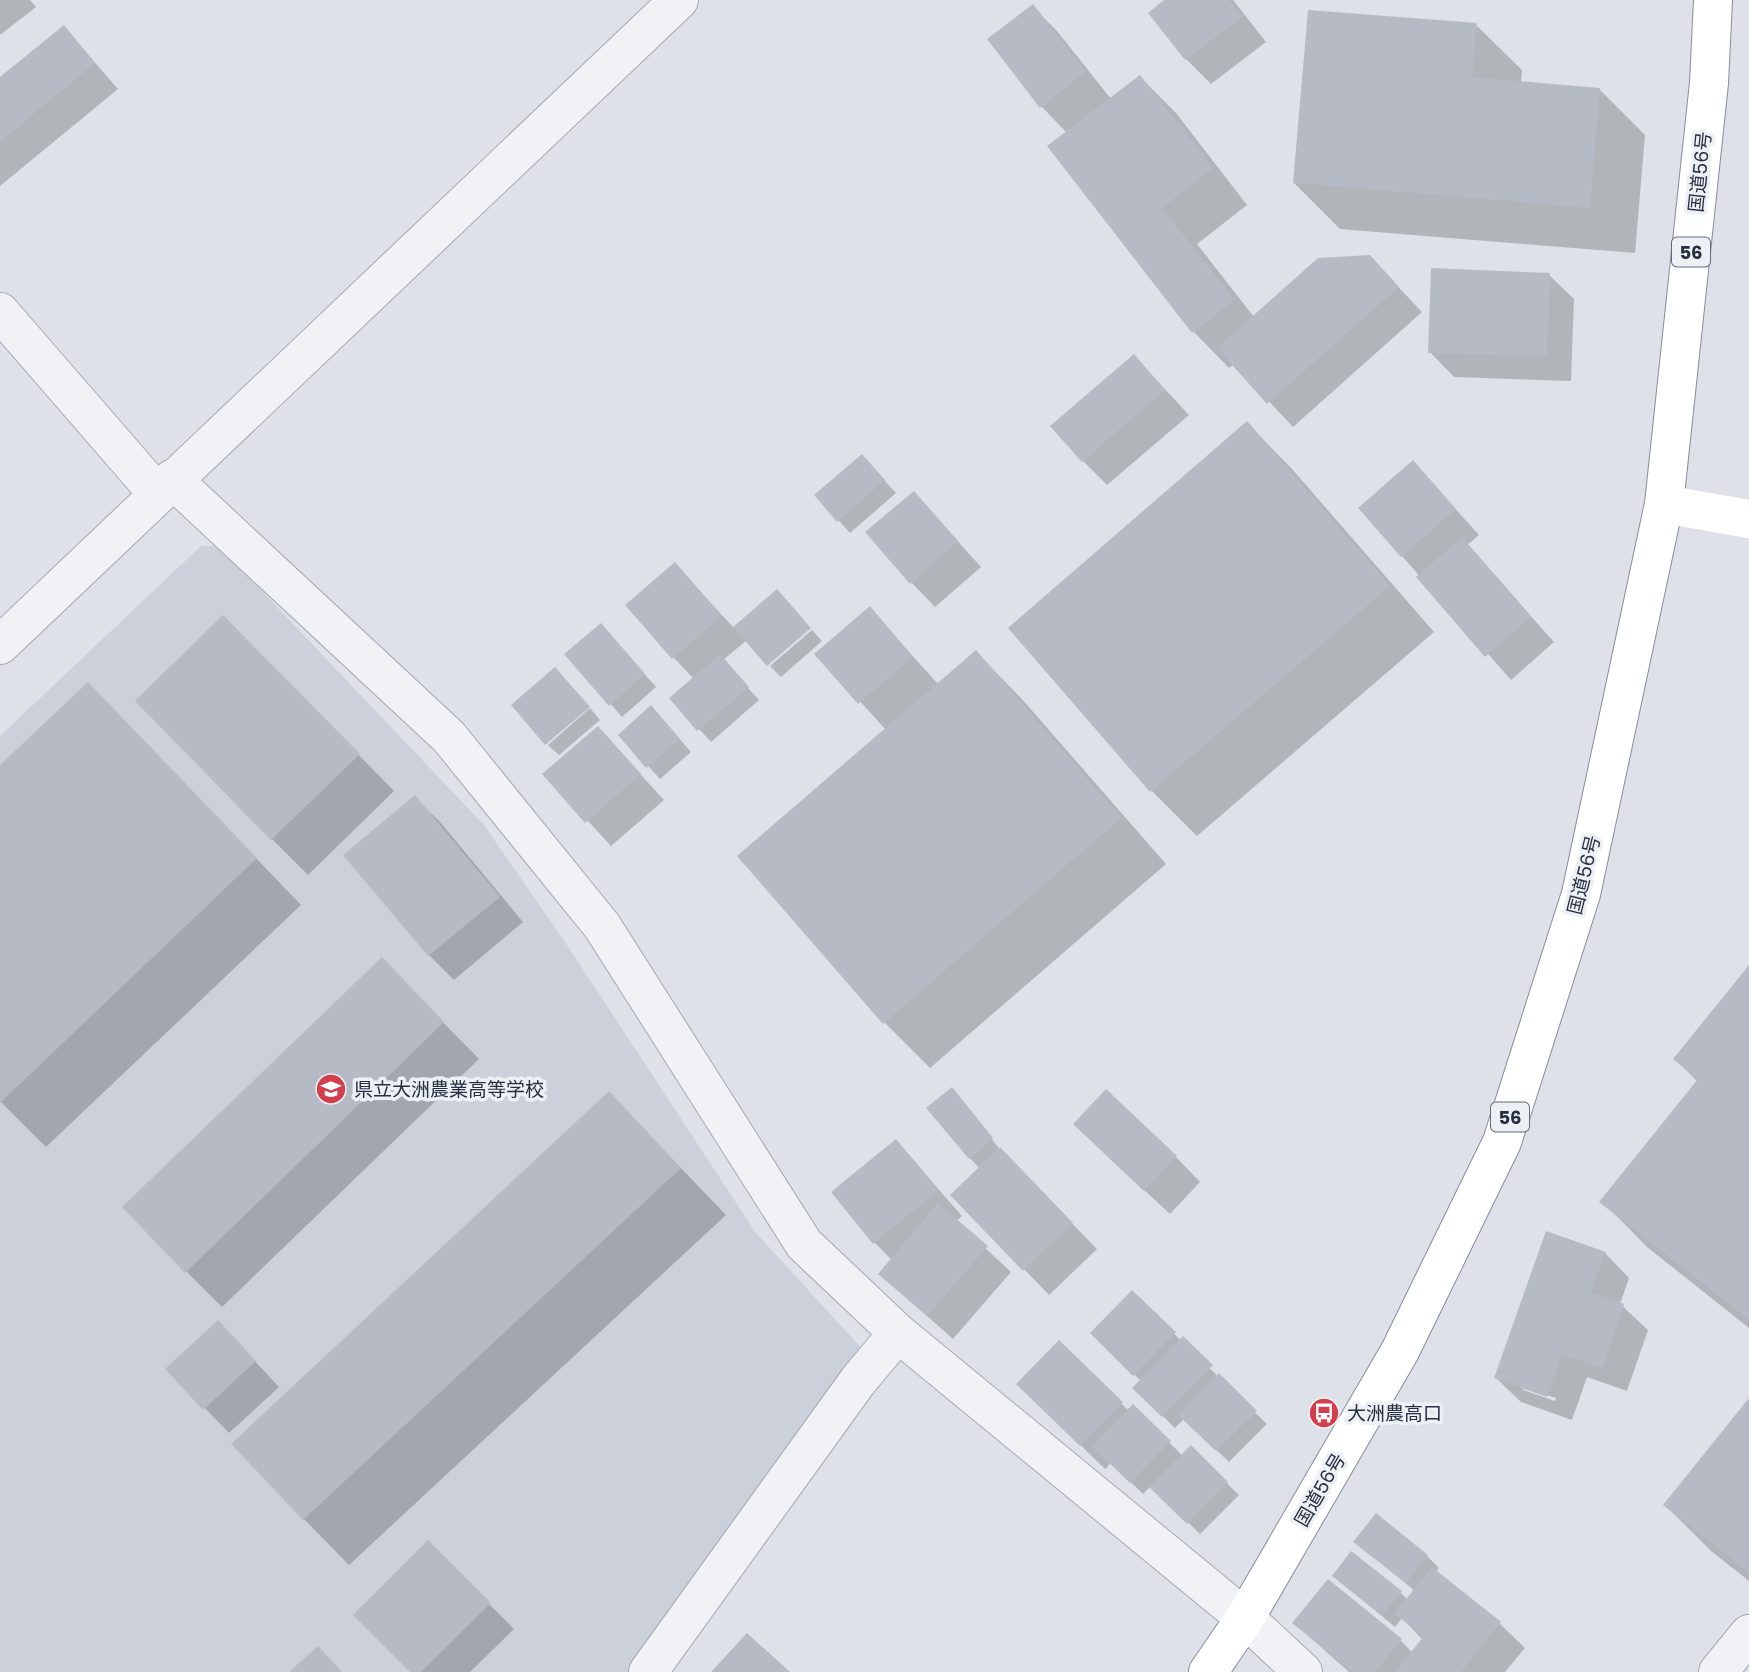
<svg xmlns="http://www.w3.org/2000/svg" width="1749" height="1672" viewBox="0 0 1749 1672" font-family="Poppins,'Noto Sans JP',sans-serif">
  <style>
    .built { fill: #ccd0da }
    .shadow { fill: #0003; fill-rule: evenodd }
    .building { fill: #b5bac5 }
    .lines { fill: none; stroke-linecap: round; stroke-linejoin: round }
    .minor-casing { stroke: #a3a8b2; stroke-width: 40 }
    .tertiary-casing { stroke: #a3a8b2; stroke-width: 40 }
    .trunk-casing { stroke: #858d9f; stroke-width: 40 }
    .minor { stroke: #f0f2f6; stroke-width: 38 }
    .tertiary { stroke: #f0f2f6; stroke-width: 38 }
    .secondary { stroke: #fff; stroke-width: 38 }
    .trunk { stroke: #fff; stroke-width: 38 }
    .labels { text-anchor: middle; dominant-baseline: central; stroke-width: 7; stroke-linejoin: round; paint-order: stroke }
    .shield { fill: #edf0f5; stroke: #626876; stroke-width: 2 }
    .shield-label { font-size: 18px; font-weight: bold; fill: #272e3f }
    .street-label { font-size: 19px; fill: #272e3f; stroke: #edf0f5 }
    .poi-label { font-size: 19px; fill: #272e3f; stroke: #edf0f5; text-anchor: start }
  </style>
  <rect width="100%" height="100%" fill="#dee1e8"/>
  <!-- built -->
  <path class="built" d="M201,546H219L484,825L567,945L756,1233L864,1351L630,1672H0V736Z"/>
  <!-- shadow -->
  <path class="shadow" d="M0,0H30L36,7L0,35Z
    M1167,0H1233L1266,42L1211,84L1186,59Z
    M1032,6L1057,31L1111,99L1140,77L1176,113L1247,205L1197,244L1254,317L1370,257L1422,312L1293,427L1234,364L1229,368L1194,332L1067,133L1042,107L989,40Z
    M1476,25L1522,70L1521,83L1599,89L1645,135L1635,253L1340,229L1294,183Z
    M64,27L118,89L0,186V79Z
    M1549,275L1574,299L1571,381L1454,377L1430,352Z
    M1134,356L1189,415L1107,485L1083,461Z
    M1247,423L1292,469L1434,632L1197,836L1152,791L1010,628Z
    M1413,462L1479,535L1467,545L1554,642L1511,680L1402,556Z
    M873,468L896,493L850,533L816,495Z
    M914,493L981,567L935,607L911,582Z
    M675,565L734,628L777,591L747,640L723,660L759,700L711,742L671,698L694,679L673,657Z
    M870,609L938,684L976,652L1021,698L1166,864L930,1068L884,1022L886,730L817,654Z
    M812,630L822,641L781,677L770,666Z
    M612,637L656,687L622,717L567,654Z
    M259,653L394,791L308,875L272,839Z
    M590,708L600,720L559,755L548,745Z
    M663,720L691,752L660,779L620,735Z
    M598,728L664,800L611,846L545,774Z
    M133,730L301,905L46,1147L0,1101V768Z
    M415,798L440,822L523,922L454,980L429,955L345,855Z
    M1749,967V1328L1647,1247L1602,1201L1698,1082L1675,1059Z
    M417,996L479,1059L222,1307L186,1271Z
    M952,1089L1002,1152L1097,1249L1049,1295L953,1195L980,1169L970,1158Z
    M609,1093L726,1215L349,1565L304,1519Z
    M896,1141L962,1216L956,1221L1011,1272L953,1339L880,1274L892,1260L874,1242Z
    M1100,1149L1176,1157L1200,1182L1170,1214Z
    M1605,1253L1629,1278L1620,1304L1648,1330L1627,1391L1587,1377L1572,1420L1521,1402L1496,1378ZM1523,1387L1556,1398L1555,1401L1523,1390Z
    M1132,1293L1267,1424L1229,1462L1184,1419L1175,1428L1134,1388L1141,1381L1092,1333Z
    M1059,1342L1129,1411L1133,1407L1183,1456L1191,1448L1239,1495L1200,1534L1151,1486L1143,1494L1111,1463L1105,1469L1018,1384Z
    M242,1347L279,1387L229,1433L167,1369Z
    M1749,1401V1581L1711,1551L1665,1505Z
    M1355,1542L1427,1556L1439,1568L1435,1572L1500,1624L1525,1648L1505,1672H1349L1294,1623L1400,1640L1413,1653L1423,1640L1402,1618L1395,1627L1334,1576L1401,1593L1408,1600L1415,1591Z
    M428,1543L514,1629L470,1672H412Z"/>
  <!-- building -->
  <path class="building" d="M1164,0H1229L1243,17L1185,60L1148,13Z
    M1033,4L1086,72L1040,108L987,39Z
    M1308,10L1477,23L1472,77L1600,88L1590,208L1293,183Z
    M64,25L95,63L0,142V77Z
    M1140,75L1213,168L1162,208L1235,300L1192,333L1047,146Z
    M1370,255L1399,287L1267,404L1217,348L1318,258Z
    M1431,268L1550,273L1547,357L1428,353Z
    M1134,354L1165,390L1082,462L1050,426Z
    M1247,421L1390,586L1150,792L1008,628Z
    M862,454L885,480L837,522L814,495Z
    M1413,460L1456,509L1401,557L1358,508Z
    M914,491L958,541L910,584L865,532Z
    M1462,537L1531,616L1485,657L1416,577Z
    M675,562L722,616L672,659L625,605Z
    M777,589L811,628L767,666L733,627Z
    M870,606L913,657L858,704L814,654Z
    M223,615L360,754L271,840L135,701Z
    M601,623L645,674L609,706L564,654Z
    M976,650L1121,818L883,1024L737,856Z
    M720,654L749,687L697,731L669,698Z
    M555,667L590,707L545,745L511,705Z
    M88,682L257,858L0,1103V765Z
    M651,705L680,739L646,768L618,735Z
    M598,726L641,774L585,823L542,774Z
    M415,795L500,897L428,956L343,855Z
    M382,957L444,1022L185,1273L122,1207Z
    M1749,965V1320L1599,1202L1698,1079L1673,1059Z
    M952,1087L993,1138L969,1159L926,1108Z
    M1106,1089L1177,1156L1144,1191L1073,1124Z
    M609,1091L681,1168L303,1520L231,1444Z
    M896,1139L939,1190L873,1244L831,1192Z
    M1000,1147L1073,1223L1023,1271L950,1195Z
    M938,1203L988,1246L927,1316L878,1274Z
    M1546,1231L1606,1252L1591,1292L1624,1304L1603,1368L1562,1354L1547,1397L1494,1378Z
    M1132,1290L1176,1332L1133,1376L1090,1333Z
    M218,1320L256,1361L203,1410L165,1369Z
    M1183,1336L1213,1365L1162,1417L1132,1388Z
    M1059,1340L1123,1402L1080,1446L1016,1384Z
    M1219,1373L1257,1411L1216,1451L1178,1415Z
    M1749,1398V1573L1663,1505Z
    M1133,1404L1171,1441L1130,1483L1092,1446Z
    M1191,1445L1228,1482L1187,1524L1149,1487Z
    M1376,1513L1428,1555L1406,1583L1353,1542Z
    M428,1540L491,1603L421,1672H410L353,1615Z
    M1351,1551L1402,1591L1382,1616L1332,1576Z
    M1432,1567L1501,1622L1461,1672H1395L1424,1636L1394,1614Z
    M1328,1579L1402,1639L1375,1672H1353L1292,1623Z
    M747,1633L790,1672H711Z
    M318,1646L342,1672H289Z"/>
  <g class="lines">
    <!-- minor casing -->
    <g class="minor-casing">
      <path id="minor" d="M0,312L157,493
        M172,479L449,737L602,926L804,1244L898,1333L1245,1618L1303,1672
        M648,1672L858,1381L898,1333
        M1718,1672L1749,1634"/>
    </g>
    <!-- tertiary casing -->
    <g class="tertiary-casing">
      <path id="tertiary" d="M0,645L679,0"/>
    </g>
    <!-- trunk casing -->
    <g class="trunk-casing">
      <path id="trunk" d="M1208,1672L1245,1618L1400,1351L1502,1142L1581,894L1664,504L1709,83L1713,0"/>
    </g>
    <!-- minor -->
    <use href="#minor" class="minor"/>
    <!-- tertiary -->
    <use href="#tertiary" class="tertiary"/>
    <!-- secondary -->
    <path class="secondary" d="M1664,504L1749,519"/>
    <!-- trunk -->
    <use href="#trunk" class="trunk"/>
  </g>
  <!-- icons -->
  <defs>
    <g id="school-disc" transform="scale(1.575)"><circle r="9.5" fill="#d23e4b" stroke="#edf0f5"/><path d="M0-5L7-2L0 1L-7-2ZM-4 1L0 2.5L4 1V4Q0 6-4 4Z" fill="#fff"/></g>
    <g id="bus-disc" transform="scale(1.575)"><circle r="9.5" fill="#d23e4b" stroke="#edf0f5"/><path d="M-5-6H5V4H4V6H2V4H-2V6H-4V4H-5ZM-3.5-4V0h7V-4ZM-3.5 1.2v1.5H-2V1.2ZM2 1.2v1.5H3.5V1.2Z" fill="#fff"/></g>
  </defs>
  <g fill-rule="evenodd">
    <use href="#school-disc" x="331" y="1089"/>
    <use href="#bus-disc" x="1324" y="1413"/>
  </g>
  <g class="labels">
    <!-- shield labels -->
    <g class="shield">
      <rect x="1672" y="237.5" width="38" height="29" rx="5"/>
      <rect x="1491" y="1102.5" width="38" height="29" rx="5"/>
    </g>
    <g class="shield-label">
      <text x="1691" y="252">56</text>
      <text x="1510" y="1117">56</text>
    </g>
    <!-- street labels -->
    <g class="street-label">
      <text transform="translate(1700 172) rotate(-84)">国道56号</text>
      <text transform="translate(1584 875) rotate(-76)">国道56号</text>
      <text transform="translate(1320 1490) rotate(-60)">国道56号</text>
    </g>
    <!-- poi labels -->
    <g class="poi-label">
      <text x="354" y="1089">県立大洲農業高等学校</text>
      <text x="1347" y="1413">大洲農高口</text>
    </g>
  </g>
</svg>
